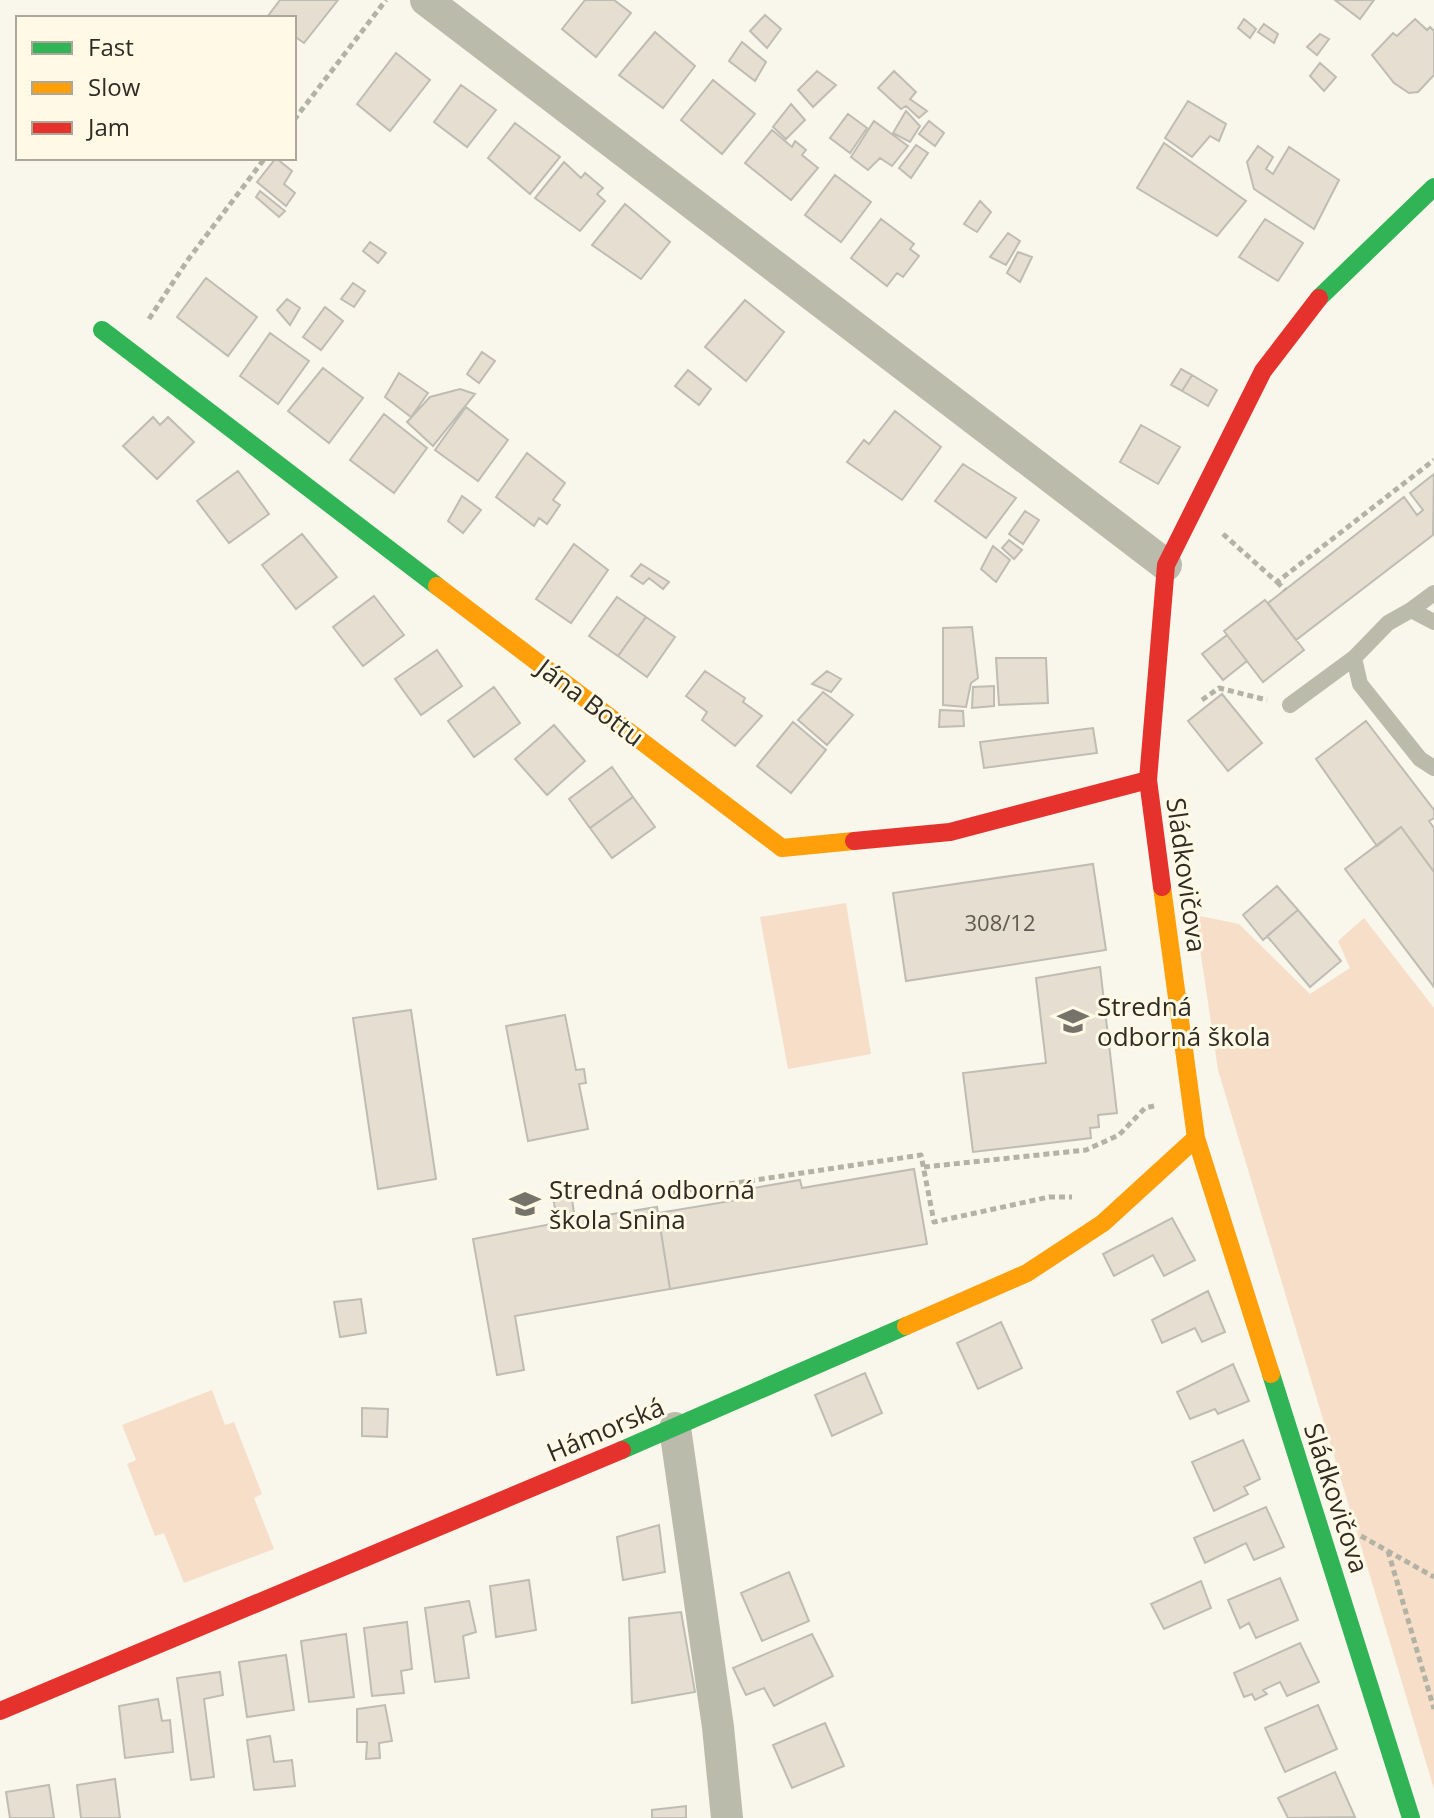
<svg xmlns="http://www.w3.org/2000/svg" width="1434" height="1818" viewBox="0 0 1434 1818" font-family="'Open Sans',sans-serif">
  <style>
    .green { fill: #f7dec9 }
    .building { fill: #e6ded0; stroke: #bfbcb4; stroke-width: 2 }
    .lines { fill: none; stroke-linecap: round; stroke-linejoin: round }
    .path { stroke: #b2b3a5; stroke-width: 5; stroke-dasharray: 6 4; stroke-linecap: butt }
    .lane { stroke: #babbaa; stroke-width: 16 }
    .street { stroke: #babbaa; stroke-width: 32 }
    .fast { stroke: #30b455; stroke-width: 18 }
    .slow { stroke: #ff9f0a; stroke-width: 18 }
    .jam { stroke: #e5322d; stroke-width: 18 }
    .labels { text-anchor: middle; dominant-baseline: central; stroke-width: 6; stroke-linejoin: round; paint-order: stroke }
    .number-label { font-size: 22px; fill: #5e5a50 }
    .street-label { font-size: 26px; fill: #2f2c25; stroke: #fff9e5 }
    .poi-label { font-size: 26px; fill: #2f2c25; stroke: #fff9e5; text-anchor: start }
  </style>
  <rect width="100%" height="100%" fill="#f9f6eb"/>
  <!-- green -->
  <path class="green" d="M846,903L871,1054L788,1069L760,917Z
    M1195,915L1239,924L1310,994L1350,968L1338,941L1364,918L1434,1008V1789L1218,1070Z
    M212,1390L225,1425L234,1422L262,1494L254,1498L274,1549L184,1583L164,1533L155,1536L127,1464L136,1460L122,1425Z"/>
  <!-- building -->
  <path class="building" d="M280,0H338L304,43L294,36V18L268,16Z
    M585,0H614L631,13L596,57L562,29Z
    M1335,0H1374L1360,19Z
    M765,15L781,29L767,48L750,31Z
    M1244,19L1256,29L1250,38L1238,28Z
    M1415,19L1427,30L1430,27L1434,31V75L1418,92L1409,93L1394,83L1372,55L1393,33L1397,36Z
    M1264,24L1278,34L1274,43L1258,32Z
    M655,32L695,66L663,108L619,75Z
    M1320,34L1329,39L1317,55L1307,47Z
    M742,42L766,62L755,81L729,61Z
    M396,53L430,80L390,131L357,104Z
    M1320,63L1336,77L1324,91L1310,76Z
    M817,71L836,85L813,107L798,90Z
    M894,71L916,92L910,99L927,111L919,118L906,106L901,109L878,88Z
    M713,80L755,114L722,154L681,120Z
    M461,85L496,110L467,147L434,122Z
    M1188,101L1226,124L1219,141L1210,136L1192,157L1165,138Z
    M791,104L805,120L786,139L773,127Z
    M906,111L920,126L910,142L893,133Z
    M848,114L867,128L850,153L830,138Z
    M874,121L908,146L892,166L880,158L868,170L851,157Z
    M929,121L944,133L935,146L919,134Z
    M515,123L560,157L530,194L488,158Z
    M772,130L792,147L795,141L806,150L802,155L818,168L791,200L745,163Z
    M1164,143L1246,201L1217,236L1137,188Z
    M916,145L928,153L911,178L899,168Z
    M1258,146L1273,157L1266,169L1273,174L1289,147L1339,180L1314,229L1254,189L1247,162Z
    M276,158L292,171L284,184L295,193L286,206L257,182Z
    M564,162L581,178L585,173L603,188L597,194L605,201L580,231L535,198Z
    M835,175L871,202L841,242L805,215Z
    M260,191L285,211L279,217L256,197Z
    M980,201L991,212L977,232L964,224Z
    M625,204L670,242L641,279L592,245Z
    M881,219L914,244L910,249L919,256L903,277L897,273L887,286L851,258Z
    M1265,219L1303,243L1278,281L1239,257Z
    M1008,233L1020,241L1006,265L990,257Z
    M370,242L386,253L378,263L363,251Z
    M1018,252L1032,257L1020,282L1007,273Z
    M206,278L257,317L228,356L177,317Z
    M353,283L365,291L354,307L341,299Z
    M287,299L300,308L290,325L277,310Z
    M745,300L784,332L746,381L705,347Z
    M325,307L343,321L321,350L303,337Z
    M270,333L309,361L278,404L240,376Z
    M482,352L495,361L479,383L467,374Z
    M323,368L363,398L329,443L288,411Z
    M1181,369L1192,375L1182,391L1171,385Z
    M688,370L711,389L699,405L675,386Z
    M399,373L428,393L411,417L385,397Z
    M1192,375L1217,390L1208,406L1182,391Z
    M460,389L475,394L433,446L407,422L430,397Z
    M466,407L508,440L478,481L435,450Z
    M895,411L941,447L902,500L847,462L864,440L869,444Z
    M384,414L427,448L394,493L350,460Z
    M153,417L160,425L168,417L194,442L157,479L123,446Z
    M1141,425L1180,447L1158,484L1120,462Z
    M527,453L565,483L553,500L560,505L547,524L539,518L534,526L496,497Z
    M963,464L1016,498L986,538L935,501Z
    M238,471L269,514L229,543L197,501Z
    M1434,474L1433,535L1296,640L1268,603L1404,497L1417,515L1423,510L1410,493Z
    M462,496L481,510L463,533L448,521Z
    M1025,511L1039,520L1023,544L1009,534Z
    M302,534L337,577L296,609L262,565Z
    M1009,540L1022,550L1014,559L1002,548Z
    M574,544L608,570L571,623L536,599Z
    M993,546L1010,560L996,582L981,569Z
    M641,564L669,582L663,589L649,578L643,584L631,576Z
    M374,596L404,635L363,666L333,627Z
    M617,597L646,617L618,656L589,636Z
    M1265,600L1304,650L1263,682L1224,631Z
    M646,617L675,637L647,677L618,656Z
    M972,627L978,678L971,683L966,707L943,705V628Z
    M1227,635L1247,661L1223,680L1202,654Z
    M437,650L462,686L421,715L395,679Z
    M996,658H1046L1048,703L999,705Z
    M705,671L745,698L743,702L762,716L735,746L702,720L707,712L686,696Z
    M827,671L841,679L831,692L812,684Z
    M994,686V706L972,708L973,687Z
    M494,687L520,723L474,757L448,721Z
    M823,692L853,715L827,745L798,720Z
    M1222,694L1262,743L1228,771L1188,721Z
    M940,710L963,711L964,726L939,727Z
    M1366,721L1434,810V818L1429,821L1434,828V872L1401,827L1377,846L1316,759Z
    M793,722L826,750L791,793L757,766Z
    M554,725L585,761L547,795L515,759Z
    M1093,728L1097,753L984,768L980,742Z
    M612,767L633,797L590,828L569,799Z
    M633,797L655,827L612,858L590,828Z
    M1401,827L1434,872V987L1345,869Z
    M1093,864L1106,950L906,981L893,893Z
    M1277,886L1298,910L1263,940L1243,915Z
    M1298,910L1341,961L1310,987L1267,936Z
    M1100,967L1117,1113L1098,1115L1099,1127L1090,1128L1091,1138L973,1152L963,1073L1046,1063L1036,978Z
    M411,1010L436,1179L378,1189L353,1018Z
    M565,1015L576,1070L584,1069L586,1083L579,1084L588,1129L528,1141L506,1026Z
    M914,1169L927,1244L670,1289L658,1213L743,1199L742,1190L800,1180L802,1188Z
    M567,1190L571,1192L575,1220L657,1207L670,1289L515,1316L524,1370L497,1375L473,1239L557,1223L553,1196Z
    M1172,1218L1195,1260L1164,1276L1153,1255L1114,1276L1103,1254Z
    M1208,1291L1225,1332L1202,1342L1195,1328L1162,1343L1152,1320Z
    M361,1299L366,1333L340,1337L334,1302Z
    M1001,1322L1022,1368L978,1389L957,1343Z
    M1233,1364L1249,1401L1218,1414L1215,1409L1190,1419L1177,1392Z
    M865,1373L882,1413L832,1436L815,1395Z
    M362,1408L388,1409L387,1437L362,1436Z
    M1243,1440L1260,1479L1244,1487L1248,1494L1214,1511L1192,1462Z
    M1266,1507L1284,1547L1254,1560L1246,1543L1205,1563L1194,1538Z
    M659,1525L665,1572L623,1580L617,1537Z
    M789,1572L809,1621L762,1641L741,1593Z
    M1280,1578L1298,1620L1256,1638L1249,1623L1240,1628L1228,1600Z
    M529,1580L536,1630L496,1637L490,1586Z
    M1201,1581L1211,1608L1164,1629L1151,1604Z
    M469,1601L476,1632L463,1636L469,1678L435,1682L425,1608Z
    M681,1612L695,1692L632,1703L629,1618Z
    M407,1622L412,1669L401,1671L404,1693L372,1696L364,1628Z
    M346,1634L354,1697L309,1702L301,1641Z
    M812,1634L833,1676L774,1706L764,1688L746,1695L733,1668Z
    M1300,1643L1319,1682L1287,1696L1280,1682L1263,1690L1267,1694L1255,1700L1252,1694L1244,1697L1234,1673Z
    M286,1655L294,1710L247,1717L239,1662Z
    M220,1672L223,1695L204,1699L214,1777L191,1780L177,1678Z
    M158,1699L162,1721L170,1720L173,1752L125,1758L119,1706Z
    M385,1705L392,1741L379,1743L380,1758L366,1759L367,1742H357V1709Z
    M1318,1705L1337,1749L1285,1772L1265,1728Z
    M825,1723L844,1766L792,1788L773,1745Z
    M270,1736L274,1762L292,1760L295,1786L254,1790L247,1740Z
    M1335,1772L1355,1817L1288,1818L1278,1798Z
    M115,1779L120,1818H81L77,1785Z
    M49,1785L54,1818H10L6,1792Z
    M686,1806V1818H652V1810Z"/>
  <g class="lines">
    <!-- path -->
    <path class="path" d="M294,120L386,0
      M149,319L187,261L265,158
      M1223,534L1277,582L1434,460
      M1277,582L1285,590
      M1202,700L1219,688L1267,700
      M924,1167L1086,1150L1119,1135L1145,1108L1154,1106
      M650,1196L921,1155L934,1222L1049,1197H1072
      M1361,1536L1434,1577
      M1388,1551L1434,1709"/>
    <!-- lane -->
    <path class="lane" d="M1411,610L1434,593
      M1434,622L1411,610L1388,623L1354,658L1360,684L1420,759L1434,768
      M1290,705L1354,658"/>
    <!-- street -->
    <path class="street" d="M426,0L1166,565
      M675,1428L718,1727L727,1818"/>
    <!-- fast -->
    <path class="fast" d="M1319,298L1434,187
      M102,330L437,586
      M1271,1374L1411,1818
      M622,1450L906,1326"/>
    <!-- slow -->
    <path class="slow" d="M437,586L782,848L854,841
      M1162,887L1196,1138L1271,1374
      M906,1326L1027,1273L1103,1223L1196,1138"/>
    <!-- jam -->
    <path class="jam" d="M854,841L950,832L1148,780
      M1162,887L1148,780L1166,565L1263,371L1319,298
      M0,1711L622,1450"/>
  </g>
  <!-- icons -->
  <defs>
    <g id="school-bare" transform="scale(2.4)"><path d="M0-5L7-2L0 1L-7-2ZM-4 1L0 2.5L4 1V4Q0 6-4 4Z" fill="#76736a" stroke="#fff9e5" stroke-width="2.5" paint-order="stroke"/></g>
  </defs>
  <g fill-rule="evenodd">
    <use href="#school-bare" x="1073" y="1021"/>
    <use href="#school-bare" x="525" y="1204"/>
  </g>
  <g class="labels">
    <!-- number labels -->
    <g class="number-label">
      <text x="1000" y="922">308/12</text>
    </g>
    <!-- street labels -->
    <g class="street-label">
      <text transform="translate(591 702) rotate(37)">Jána Bottu</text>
      <text transform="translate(1187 875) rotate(82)">Sládkovičova</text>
      <text transform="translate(605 1429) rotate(-23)">Hámorská</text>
      <text transform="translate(1337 1498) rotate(72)">Sládkovičova</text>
    </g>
    <!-- poi labels -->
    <g class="poi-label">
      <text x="1097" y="1006">Stredná<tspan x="1097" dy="30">odborná škola</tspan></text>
      <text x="549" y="1189">Stredná odborná<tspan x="549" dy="30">škola Snina</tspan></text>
    </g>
  </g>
  <!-- legend -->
  <rect x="16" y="16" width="280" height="144" fill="#fff9e5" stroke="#aca798" stroke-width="2"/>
  <rect x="32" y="42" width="40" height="12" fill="#30b455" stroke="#aca798" stroke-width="2"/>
  <text x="88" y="56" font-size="24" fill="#2f2c25">Fast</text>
  <rect x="32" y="82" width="40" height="12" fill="#ff9f0a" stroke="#aca798" stroke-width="2"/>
  <text x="88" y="96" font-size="24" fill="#2f2c25">Slow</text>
  <rect x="32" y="122" width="40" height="12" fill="#e5322d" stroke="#aca798" stroke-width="2"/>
  <text x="88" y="136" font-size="24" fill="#2f2c25">Jam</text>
</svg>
